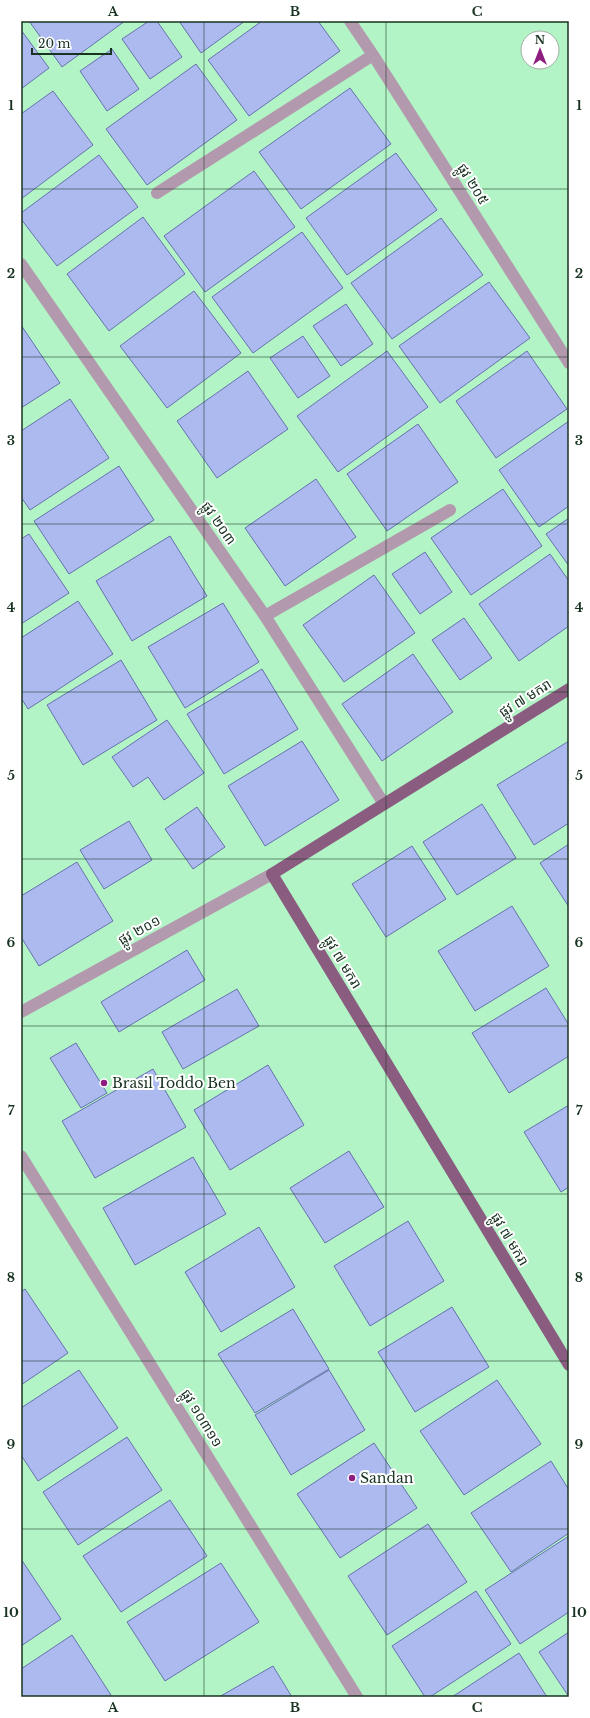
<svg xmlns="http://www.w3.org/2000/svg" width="590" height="1718" viewBox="0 0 590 1718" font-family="'Libre Baskerville','Noto Sans Khmer',serif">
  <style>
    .building { fill: #acbaf0; stroke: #6672ad }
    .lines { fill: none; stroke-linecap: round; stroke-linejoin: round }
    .minor { stroke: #b399ad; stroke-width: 12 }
    .major { stroke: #895c80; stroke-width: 12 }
    .grid { fill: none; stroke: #183321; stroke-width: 1; stroke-opacity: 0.55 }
    .poi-dot { fill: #8d1e80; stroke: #fff; stroke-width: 1.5 }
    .labels { text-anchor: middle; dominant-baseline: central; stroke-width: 4; stroke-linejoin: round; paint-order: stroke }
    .street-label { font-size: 14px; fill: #183321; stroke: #fff }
    .poi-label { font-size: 14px; fill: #183321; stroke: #fff; text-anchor: start }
    .neatline { fill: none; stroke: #183321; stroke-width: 1.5 }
    .grid-label { font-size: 13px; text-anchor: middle; font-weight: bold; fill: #183321 }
  </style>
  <rect width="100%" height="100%" fill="#b2f4c6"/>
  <!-- building -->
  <path class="building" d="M29,21H125L62,67Z
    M149,21H157L182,57L150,79L122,39Z
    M179,21H245L201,53Z
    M262,21H318L340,51L249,116L208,60Z
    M21,30L49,68L21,89Z
    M112,49L139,89L107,111L80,71Z
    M196,64L237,120L147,185L106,129Z
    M350,88L391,144L301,209L259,152Z
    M53,91L93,145L21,199V114Z
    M396,153L437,210L347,275L306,218Z
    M99,155L138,207L57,266L21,219V213Z
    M254,171L295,227L205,292L164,236Z
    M143,217L185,274L109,331L67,274Z
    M441,218L483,275L392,339L351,283Z
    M302,232L343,288L253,353L212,297Z
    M489,282L530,338L440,403L399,346Z
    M194,291L241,353L167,408L120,346Z
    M346,304L373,344L341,366L313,326Z
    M21,325L60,383L21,408Z
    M303,336L330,376L298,398L270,358Z
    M387,351L428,407L338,472L297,416Z
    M527,351L567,409L496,458L456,401Z
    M248,371L288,429L217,478L177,421Z
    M70,399L109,458L30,510L21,497V431Z
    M569,421V506L539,527L499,470Z
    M418,424L458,482L387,531L347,474Z
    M119,466L154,520L69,574L34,521Z
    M316,479L356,537L285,586L245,528Z
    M503,489L542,546L471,595L431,538Z
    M569,518V566L546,534Z
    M29,534L69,593L21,624V539Z
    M170,536L207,596L132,641L96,581Z
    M425,552L452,592L420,614L392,574Z
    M550,554L569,581V626L519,661L479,604Z
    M374,575L415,633L344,682L303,625Z
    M78,601L113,654L28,709L21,698V638Z
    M223,603L259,662L185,708L148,647Z
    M464,618L492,658L460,680L432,640Z
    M413,654L453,712L382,761L342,704Z
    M121,660L157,720L83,765L47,705Z
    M262,669L298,729L224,774L187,714Z
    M167,720L204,773L164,800L148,777L133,787L112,757Z
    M302,741L339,800L265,846L228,786Z
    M569,741V823L534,845L497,785Z
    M482,804L516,858L457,895L423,842Z
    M197,807L225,847L193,869L165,829Z
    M129,821L152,860L104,889L80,850Z
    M569,844V907L540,863Z
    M412,846L446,899L386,937L352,884Z
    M77,862L113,921L39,966L21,937V896Z
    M512,906L549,966L475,1011L438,951Z
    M187,950L205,980L119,1032L101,1002Z
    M546,988L569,1025V1056L509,1093L472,1033Z
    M237,989L259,1026L183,1069L162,1032Z
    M76,1043L107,1093L81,1108L50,1058Z
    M268,1065L304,1125L230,1170L194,1110Z
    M153,1069L186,1127L95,1178L62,1121Z
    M569,1105V1187L561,1192L524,1132Z
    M349,1151L384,1207L325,1243L290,1188Z
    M193,1157L226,1214L135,1265L103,1208Z
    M408,1221L444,1281L370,1326L334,1266Z
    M259,1227L295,1287L221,1332L185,1272Z
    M25,1289L68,1353L21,1385V1292Z
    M452,1307L489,1367L415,1412L378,1352Z
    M293,1309L329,1369L255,1413L218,1354Z
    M79,1370L118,1428L38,1481L21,1455V1408Z
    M329,1370L365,1430L291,1475L255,1415Z
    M497,1380L541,1444L464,1495L420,1431Z
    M127,1437L162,1490L78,1545L43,1492Z
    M374,1443L417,1508L340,1558L297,1494Z
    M551,1461L569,1490V1533L511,1572L471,1513Z
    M170,1500L207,1556L121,1612L83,1556Z
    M428,1524L467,1582L387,1635L348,1576Z
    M569,1536V1612L520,1644L485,1590Z
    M21,1559L61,1619L21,1646Z
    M221,1563L259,1622L165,1681L127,1622Z
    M476,1591L511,1644L430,1697H425L392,1646Z
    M569,1632V1697L539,1652Z
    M72,1635L111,1695L108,1697H21V1669Z
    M519,1653L547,1697H452Z
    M273,1666L292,1697H219Z"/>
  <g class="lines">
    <!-- minor -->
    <path class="minor" d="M350,21L373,55L569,363
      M157,193L373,55
      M21,264L265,616L384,804
      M265,616L450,510
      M21,1012L272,874
      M21,1156L357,1697"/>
    <!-- major -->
    <path class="major" d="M569,689L272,874L569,1365"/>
  </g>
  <!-- grid -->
  <path class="grid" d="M204,21V1697M386,21V1697M21,189H569M21,357H569M21,524H569M21,692H569M21,859H569M21,1026H569M21,1194H569M21,1361H569M21,1529H569"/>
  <!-- markers -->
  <g class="poi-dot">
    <circle cx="104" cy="1083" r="4"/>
    <circle cx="352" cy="1478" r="4"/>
  </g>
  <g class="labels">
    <!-- street labels -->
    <g class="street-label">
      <text transform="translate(473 184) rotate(58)">ផ្លូវ ២០៥</text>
      <text transform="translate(219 523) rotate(55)">ផ្លូវ ២០៣</text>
      <text transform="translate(525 698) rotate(-32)">ផ្លូវ ៧ មករា</text>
      <text transform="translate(139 930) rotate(-29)">ផ្លូវ ២០១</text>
      <text transform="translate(343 962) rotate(59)">ផ្លូវ ៧ មករា</text>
      <text transform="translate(510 1239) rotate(59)">ផ្លូវ ៧ មករា</text>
      <text transform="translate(202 1418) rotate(58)">ផ្លូវ ១០៣១១</text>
    </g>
    <!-- poi labels -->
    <g class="poi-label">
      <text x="112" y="1083">Brasil Toddo Ben</text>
      <text x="360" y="1478">Sandan</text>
    </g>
  </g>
  <!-- border -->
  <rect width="590" height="1718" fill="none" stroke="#ffffff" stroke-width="44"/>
  <!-- north arrow -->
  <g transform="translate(540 50)"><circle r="19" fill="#ffffff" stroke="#a3ada6"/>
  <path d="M0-3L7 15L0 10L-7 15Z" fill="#8d1e80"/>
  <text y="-6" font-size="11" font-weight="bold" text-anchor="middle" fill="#183321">N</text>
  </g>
  <!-- scale -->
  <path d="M32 48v6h79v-6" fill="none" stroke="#183321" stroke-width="2"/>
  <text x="38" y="48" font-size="12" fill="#183321" stroke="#ffffff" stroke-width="3" paint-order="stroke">20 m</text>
  <rect x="22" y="22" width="546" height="1674" class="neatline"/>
  <g class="grid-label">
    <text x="113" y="16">A</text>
    <text x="295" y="16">B</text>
    <text x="477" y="16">C</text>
    <text x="11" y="110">1</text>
    <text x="579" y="110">1</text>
    <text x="11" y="278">2</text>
    <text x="579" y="278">2</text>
    <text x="11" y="445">3</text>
    <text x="579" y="445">3</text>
    <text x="11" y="612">4</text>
    <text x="579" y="612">4</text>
    <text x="11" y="780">5</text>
    <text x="579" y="780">5</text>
    <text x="11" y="947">6</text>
    <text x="579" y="947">6</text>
    <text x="11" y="1115">7</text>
    <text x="579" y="1115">7</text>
    <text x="11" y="1282">8</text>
    <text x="579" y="1282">8</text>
    <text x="11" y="1449">9</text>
    <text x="579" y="1449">9</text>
    <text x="11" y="1617">10</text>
    <text x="579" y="1617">10</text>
    <text x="113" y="1712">A</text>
    <text x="295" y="1712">B</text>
    <text x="477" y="1712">C</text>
  </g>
</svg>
